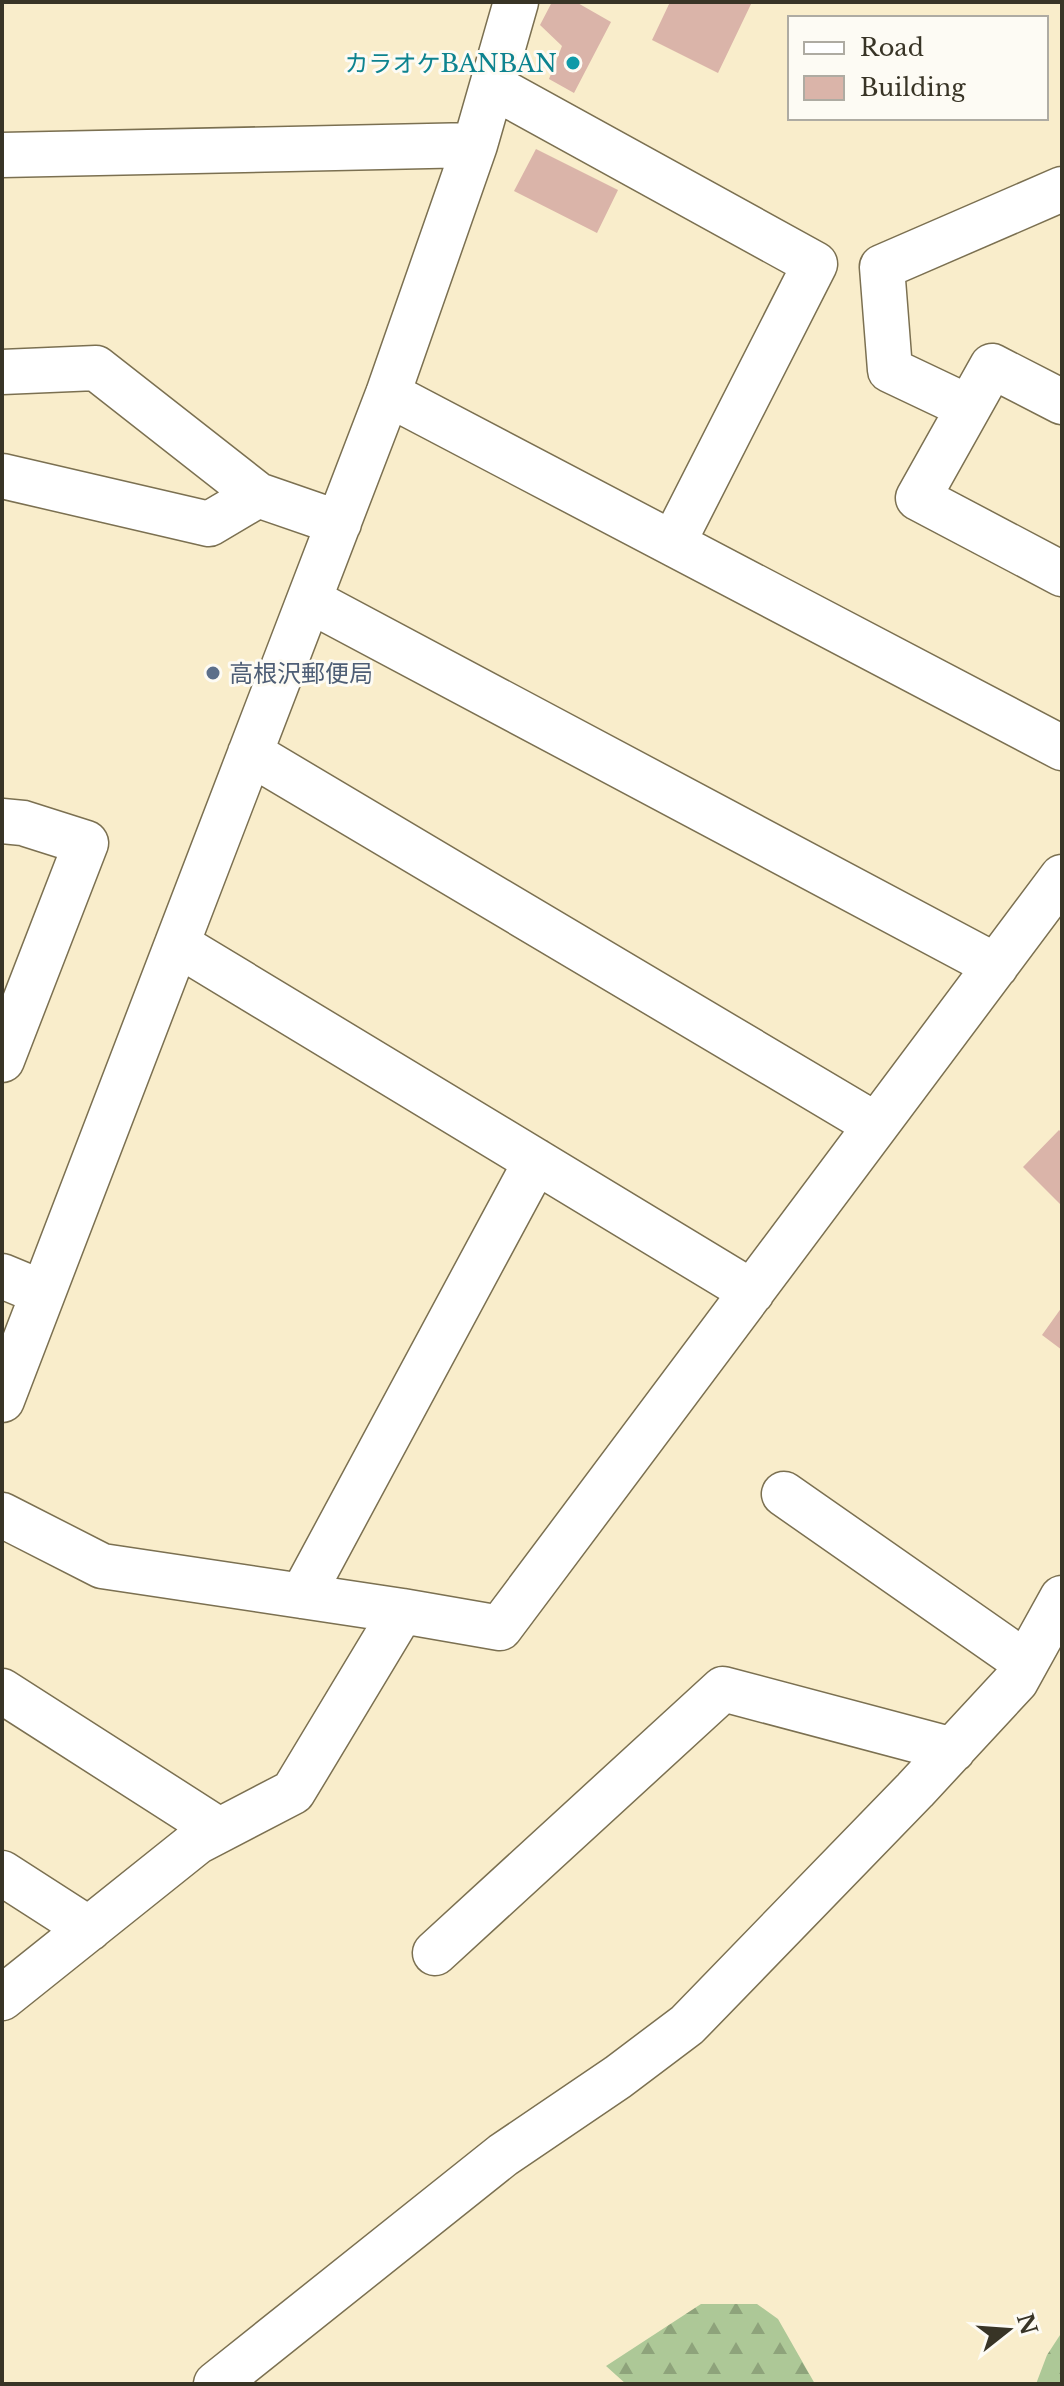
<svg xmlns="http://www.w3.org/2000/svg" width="1064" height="2386" viewBox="0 0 1064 2386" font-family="'Libre Baskerville','Noto Sans JP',serif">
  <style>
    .forest { fill: url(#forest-firs) }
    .building { fill: #dab4a9 }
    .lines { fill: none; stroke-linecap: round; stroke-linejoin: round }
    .minor-casing { stroke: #7b7051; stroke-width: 47 }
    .minor { stroke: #fff; stroke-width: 44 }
    .culture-dot { fill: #0f9aa8; stroke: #fdfbf4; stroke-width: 3 }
    .service-dot { fill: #5c6f8a; stroke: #fdfbf4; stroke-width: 3 }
    .labels { text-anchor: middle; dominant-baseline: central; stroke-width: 6; stroke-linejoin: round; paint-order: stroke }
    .culture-label { font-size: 24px; fill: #0d838f; stroke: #fdfbf4; text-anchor: end }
    .service-label { font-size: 24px; fill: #4e5e75; stroke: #fdfbf4; text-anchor: start }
  </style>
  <defs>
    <pattern id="forest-firs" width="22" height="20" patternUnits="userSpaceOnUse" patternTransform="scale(2)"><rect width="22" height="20" fill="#adc897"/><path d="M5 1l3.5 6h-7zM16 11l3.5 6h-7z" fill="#8ea37b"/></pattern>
  </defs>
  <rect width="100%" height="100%" fill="#f9edcb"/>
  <!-- forest -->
  <path class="forest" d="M701,2304H757L778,2319L815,2384H626L606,2366Z
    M1062,2332V2384H1036L1047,2355Z"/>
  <!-- building -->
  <path class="building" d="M552,2H576L611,22L574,93L549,79L562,46L540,25Z
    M670,2H752L718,73L652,40Z
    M536,149L618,190L597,233L514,191Z
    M1059,1130L1062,1133V1206L1023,1167Z
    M1062,1307V1350L1042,1335Z"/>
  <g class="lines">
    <!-- minor casing -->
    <g class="minor-casing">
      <path id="minor" d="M492,86L815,264L673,543
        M2,155L475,145
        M2,372L96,368L258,495L339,523
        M388,394L1062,748
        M1062,402L992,366L918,498L1062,574
        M968,407L890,370L882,267L1062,189
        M2,476L209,524L258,495
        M309,600L996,966
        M250,753L876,1125
        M2,821L23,823L86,843L2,1060
        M177,944L752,1292
        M2,1276L43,1293
        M2,1400L388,394L475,145L516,2
        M784,1494L1026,1663
        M2,1515L102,1566L402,1611
        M302,1596L536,1161
        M2,1691L219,1830
        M2,1873L89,1929
        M435,1953L723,1689L953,1750
        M2,1998L197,1842L293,1792L402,1611L500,1628L1062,877
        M216,2384L503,2155L618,2077L687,2025L915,1790L1016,1681L1062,1598"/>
    </g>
    <!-- minor -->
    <use href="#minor" class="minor"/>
  </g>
  <!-- markers -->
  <circle class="culture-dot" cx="573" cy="63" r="8"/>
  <circle class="service-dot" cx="213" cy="673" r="8"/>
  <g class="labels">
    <!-- culture labels -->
    <g class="culture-label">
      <text x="557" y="63">カラオケBANBAN</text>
    </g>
    <!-- service labels -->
    <g class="service-label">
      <text x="229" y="673">高根沢郵便局</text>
    </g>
  </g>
  <!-- border -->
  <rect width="1064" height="2386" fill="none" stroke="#383426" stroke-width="8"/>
  <!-- legend -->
  <rect x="788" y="16" width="260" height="104" fill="#fdfbf4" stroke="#aeaba2" stroke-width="2"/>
  <rect x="804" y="42" width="40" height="12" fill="#ffffff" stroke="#aeaba2" stroke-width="2"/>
  <text x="860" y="56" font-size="24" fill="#383426">Road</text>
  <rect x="804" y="76" width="40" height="24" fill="#dab4a9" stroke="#aeaba2" stroke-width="2"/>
  <text x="860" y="96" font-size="24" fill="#383426">Building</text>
  <!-- north arrow -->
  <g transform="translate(1008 2330) rotate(73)" stroke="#fdfbf4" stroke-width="6" paint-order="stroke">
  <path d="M0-6L14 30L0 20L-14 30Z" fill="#383426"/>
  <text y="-12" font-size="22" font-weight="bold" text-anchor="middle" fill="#383426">N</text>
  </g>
</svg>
